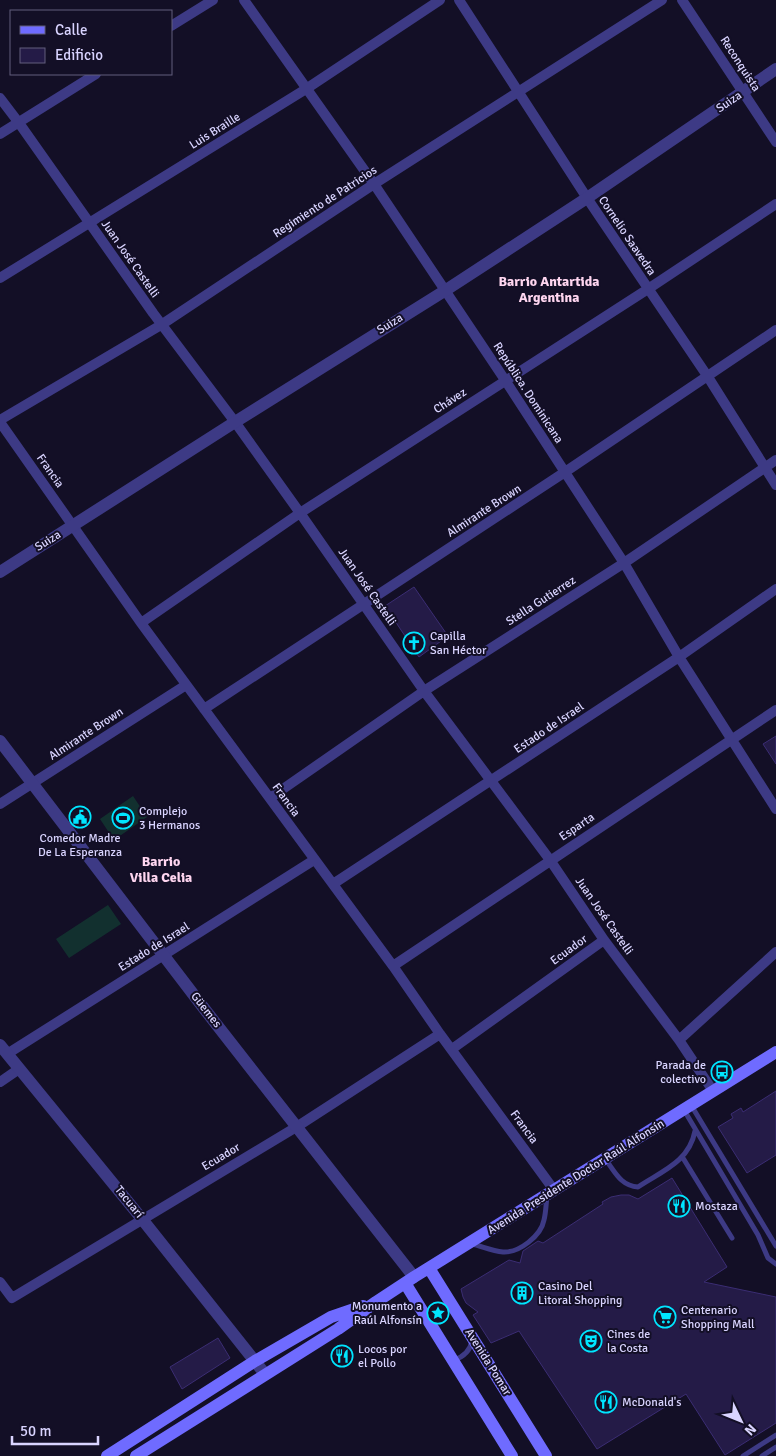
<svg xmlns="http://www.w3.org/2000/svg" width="776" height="1456" viewBox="0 0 776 1456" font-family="Signika,sans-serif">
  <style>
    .park { fill: #12302f }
    .building { fill: #241b47; stroke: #3b2d73 }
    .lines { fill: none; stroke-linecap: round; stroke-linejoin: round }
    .service { stroke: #3d3a85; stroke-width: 5 }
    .minor { stroke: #3d3a85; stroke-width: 10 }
    .tertiary { stroke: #3d3a85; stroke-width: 12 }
    .secondary { stroke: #6f6bff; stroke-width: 12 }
    .labels { text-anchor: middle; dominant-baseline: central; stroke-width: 4; stroke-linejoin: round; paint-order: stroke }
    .street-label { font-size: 12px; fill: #d9d4ff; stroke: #130f26 }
    .poi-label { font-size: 12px; fill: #d9d4ff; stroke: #130f26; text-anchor: start }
    .neighbourhood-label { font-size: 14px; font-weight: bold; fill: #ffd6f0; stroke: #130f26 }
  </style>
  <rect width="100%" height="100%" fill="#130f26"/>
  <!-- park -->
  <path class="park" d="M133,796L147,817L114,840L100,819Z
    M108,905L121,924L69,958L56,939Z"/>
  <!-- building -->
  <path class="building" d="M414,587L448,636L419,657L385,606Z
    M776,736V764L763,744Z
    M776,1091V1155L747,1173L718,1127L733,1118L731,1114L741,1108L743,1112Z
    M672,1178L727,1267L704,1282L776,1297V1423L725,1455L686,1394L597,1449L519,1331L491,1343L473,1315L478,1312L466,1303L463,1297L461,1289L509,1260L520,1263L523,1251L538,1241L543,1243L603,1204L602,1202L611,1197L621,1195H629L638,1199Z
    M218,1338L230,1358L182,1389L170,1367Z"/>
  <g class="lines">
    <!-- service -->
    <path class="service" d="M691,1105L776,1246
      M684,1110L758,1235L768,1258L776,1264
      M683,1158L732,1238
      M606,1160C615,1172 621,1186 638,1187C662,1171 689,1162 695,1131
      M472,1244C481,1246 492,1251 503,1252C519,1253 541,1236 544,1220C546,1212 546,1204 547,1196
      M454,1360C463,1357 470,1351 472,1341
      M743,1456L776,1435
      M762,1456L776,1447"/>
    <!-- minor -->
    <path class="minor" d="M244,0L374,184L505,380L624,563L679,657L776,809
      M459,0L587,198L708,377L776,485
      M682,0L776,142
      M171,26L213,0
      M0,98L19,123L153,313L235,422L300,513L424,691L550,860L604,940L679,1040L713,1091
      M0,134L96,74
      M0,278L306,89L440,0
      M0,420L161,325L374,184L662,0
      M0,422L141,623L393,966L440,1034L554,1190
      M141,623L300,513L648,289L776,204
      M204,709L565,472L776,330
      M270,798L424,691L624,563L776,460
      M0,804L186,685
      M333,884L679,657L776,589
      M393,966L776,710
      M679,1040L776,952
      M452,1049L604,940
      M7,1054L314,860
      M0,1082L19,1069
      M0,1282L12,1298L298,1126L440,1034"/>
    <!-- tertiary -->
    <path class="tertiary" d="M0,572L235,422L446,290L587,198L776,69
      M0,741L206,1011L414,1277
      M0,1045L142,1219L265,1374"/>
    <!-- secondary -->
    <path class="secondary" d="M429,1268L546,1456
      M405,1283L512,1456
      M107,1456L255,1361L331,1317L363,1306
      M136,1456L338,1329L376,1302L414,1277L776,1052"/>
  </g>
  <!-- icons -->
  <defs>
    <g id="church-ring" transform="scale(1.125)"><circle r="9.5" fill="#130f26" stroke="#00e5ff" stroke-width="1.5"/><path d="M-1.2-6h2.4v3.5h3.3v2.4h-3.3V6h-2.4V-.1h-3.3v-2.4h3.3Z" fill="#00e5ff"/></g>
    <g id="civic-ring" transform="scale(1.125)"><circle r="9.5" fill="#130f26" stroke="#00e5ff" stroke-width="1.5"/><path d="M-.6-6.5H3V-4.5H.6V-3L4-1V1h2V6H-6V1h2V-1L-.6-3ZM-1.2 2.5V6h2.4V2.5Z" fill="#00e5ff"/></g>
    <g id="stadium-ring" transform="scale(1.125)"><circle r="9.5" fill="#130f26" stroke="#00e5ff" stroke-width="1.5"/><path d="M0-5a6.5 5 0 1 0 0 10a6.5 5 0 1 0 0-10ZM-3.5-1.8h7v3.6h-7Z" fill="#00e5ff"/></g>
    <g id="bus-ring" transform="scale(1.125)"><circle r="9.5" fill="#130f26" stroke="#00e5ff" stroke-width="1.5"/><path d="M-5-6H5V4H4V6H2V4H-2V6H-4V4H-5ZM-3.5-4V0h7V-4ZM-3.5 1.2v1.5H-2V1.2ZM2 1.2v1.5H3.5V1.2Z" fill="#00e5ff"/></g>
    <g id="restaurant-ring" transform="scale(1.125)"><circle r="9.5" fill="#130f26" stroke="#00e5ff" stroke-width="1.5"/><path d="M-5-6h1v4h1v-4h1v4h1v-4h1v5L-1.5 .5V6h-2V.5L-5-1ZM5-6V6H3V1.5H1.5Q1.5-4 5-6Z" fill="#00e5ff"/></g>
    <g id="building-ring" transform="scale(1.125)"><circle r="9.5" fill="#130f26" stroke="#00e5ff" stroke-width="1.5"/><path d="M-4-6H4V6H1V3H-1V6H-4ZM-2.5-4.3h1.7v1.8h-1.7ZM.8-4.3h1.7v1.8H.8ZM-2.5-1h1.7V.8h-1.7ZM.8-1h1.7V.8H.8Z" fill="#00e5ff"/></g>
    <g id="sight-ring" transform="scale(1.125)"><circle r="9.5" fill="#130f26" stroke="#00e5ff" stroke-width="1.5"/><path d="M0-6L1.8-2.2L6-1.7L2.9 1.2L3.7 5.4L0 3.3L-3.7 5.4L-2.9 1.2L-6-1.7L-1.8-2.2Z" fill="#00e5ff"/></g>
    <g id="supermarket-ring" transform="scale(1.125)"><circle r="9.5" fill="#130f26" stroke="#00e5ff" stroke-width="1.5"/><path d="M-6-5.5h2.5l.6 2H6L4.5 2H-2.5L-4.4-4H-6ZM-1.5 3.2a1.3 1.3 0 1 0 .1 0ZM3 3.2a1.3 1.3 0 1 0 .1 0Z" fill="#00e5ff"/></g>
    <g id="theatre-ring" transform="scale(1.125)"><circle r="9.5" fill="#130f26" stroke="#00e5ff" stroke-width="1.5"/><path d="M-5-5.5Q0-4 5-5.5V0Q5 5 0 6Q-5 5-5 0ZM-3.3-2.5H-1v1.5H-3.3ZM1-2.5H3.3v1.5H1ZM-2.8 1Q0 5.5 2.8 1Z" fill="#00e5ff"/></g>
  </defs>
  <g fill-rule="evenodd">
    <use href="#church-ring" x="414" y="643"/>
    <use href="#civic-ring" x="80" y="817"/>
    <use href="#stadium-ring" x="123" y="818"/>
    <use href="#bus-ring" x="722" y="1072"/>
    <use href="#restaurant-ring" x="679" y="1206"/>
    <use href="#building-ring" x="522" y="1293"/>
    <use href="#sight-ring" x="438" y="1313"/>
    <use href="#supermarket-ring" x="665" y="1317"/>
    <use href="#theatre-ring" x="591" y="1341"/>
    <use href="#restaurant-ring" x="342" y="1356"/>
    <use href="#restaurant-ring" x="606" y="1402"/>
  </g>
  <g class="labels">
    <!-- street labels -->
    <g class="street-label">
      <text transform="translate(740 64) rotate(57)">Reconquista</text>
      <text transform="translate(729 102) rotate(-34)">Suiza</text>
      <text transform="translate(215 131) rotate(-32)">Luis Braille</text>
      <text transform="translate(325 202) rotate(-33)">Regimiento de Patricios</text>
      <text transform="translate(627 236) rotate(56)">Cornelio Saavedra</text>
      <text transform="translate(130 259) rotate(55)">Juan José Castelli</text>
      <text transform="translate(390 324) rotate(-32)">Suiza</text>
      <text transform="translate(528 393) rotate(57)">República. Dominicana</text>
      <text transform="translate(450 401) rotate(-33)">Chávez</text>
      <text transform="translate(50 471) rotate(55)">Francia</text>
      <text transform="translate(484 511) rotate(-33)">Almirante Brown</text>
      <text transform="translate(48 541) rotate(-32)">Suiza</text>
      <text transform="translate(367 587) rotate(55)">Juan José Castelli</text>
      <text transform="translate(541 601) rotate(-33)">Stella Gutierrez</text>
      <text transform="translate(549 728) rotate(-34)">Estado de Israel</text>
      <text transform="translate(86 734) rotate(-33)">Almirante Brown</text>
      <text transform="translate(286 800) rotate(54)">Francia</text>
      <text transform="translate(577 827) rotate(-34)">Esparta</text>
      <text transform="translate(604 916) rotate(55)">Juan José Castelli</text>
      <text transform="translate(154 947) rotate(-32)">Estado de Israel</text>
      <text transform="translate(569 950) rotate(-36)">Ecuador</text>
      <text transform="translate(206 1010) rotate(52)">Güemes</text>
      <text transform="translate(524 1127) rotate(54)">Francia</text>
      <text transform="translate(221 1157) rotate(-31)">Ecuador</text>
      <text transform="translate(576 1177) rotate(-32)">Avenida Presidente Doctor Raúl Alfonsín</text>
      <text transform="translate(129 1202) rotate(51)">Tacuarí</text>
      <text transform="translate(488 1362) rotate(58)">Avenida Pomar</text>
    </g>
    <!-- poi labels -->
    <g class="poi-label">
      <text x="430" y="636">Capilla<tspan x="430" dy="14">San Héctor</tspan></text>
      <text x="139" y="811">Complejo<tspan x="139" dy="14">3 Hermanos</tspan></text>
      <text x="80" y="838" text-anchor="middle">Comedor Madre<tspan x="80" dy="14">De La Esperanza</tspan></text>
      <text x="706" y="1065" text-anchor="end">Parada de<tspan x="706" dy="14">colectivo</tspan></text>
      <text x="695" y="1206">Mostaza</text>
      <text x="538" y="1286">Casino Del<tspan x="538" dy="14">Litoral Shopping</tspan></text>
      <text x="422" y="1306" text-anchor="end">Monumento a<tspan x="422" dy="14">Raúl Alfonsín</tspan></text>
      <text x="681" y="1310">Centenario<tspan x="681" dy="14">Shopping Mall</tspan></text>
      <text x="607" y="1334">Cines de<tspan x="607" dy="14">la Costa</tspan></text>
      <text x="358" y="1349">Locos por<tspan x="358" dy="14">el Pollo</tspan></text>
      <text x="622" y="1402">McDonald's</text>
    </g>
    <!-- neighbourhood labels -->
    <g class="neighbourhood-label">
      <text x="549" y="281">Barrio Antartida<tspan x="549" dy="16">Argentina</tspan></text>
      <text x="161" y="861">Barrio<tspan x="161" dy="16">Villa Celia</tspan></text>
    </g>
  </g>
  <!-- legend -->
  <rect x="10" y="10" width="162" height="65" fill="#130f26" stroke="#625e7d"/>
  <rect x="20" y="26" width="25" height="8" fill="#6f6bff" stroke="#625e7d"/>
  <text x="55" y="35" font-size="15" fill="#d9d4ff">Calle</text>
  <rect x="20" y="48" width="25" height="15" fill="#241b47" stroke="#625e7d"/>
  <text x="55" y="60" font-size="15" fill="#d9d4ff">Edificio</text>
  <!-- north arrow -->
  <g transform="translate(741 1421) rotate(133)" stroke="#130f26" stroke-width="4" paint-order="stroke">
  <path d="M0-4L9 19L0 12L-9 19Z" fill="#d9d4ff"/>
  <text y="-8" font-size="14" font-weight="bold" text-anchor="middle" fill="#d9d4ff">N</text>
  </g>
  <!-- scale -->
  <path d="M12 1436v8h86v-8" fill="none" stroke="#d9d4ff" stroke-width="2.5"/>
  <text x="20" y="1436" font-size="15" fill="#d9d4ff" stroke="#130f26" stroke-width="4" paint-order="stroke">50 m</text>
</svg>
